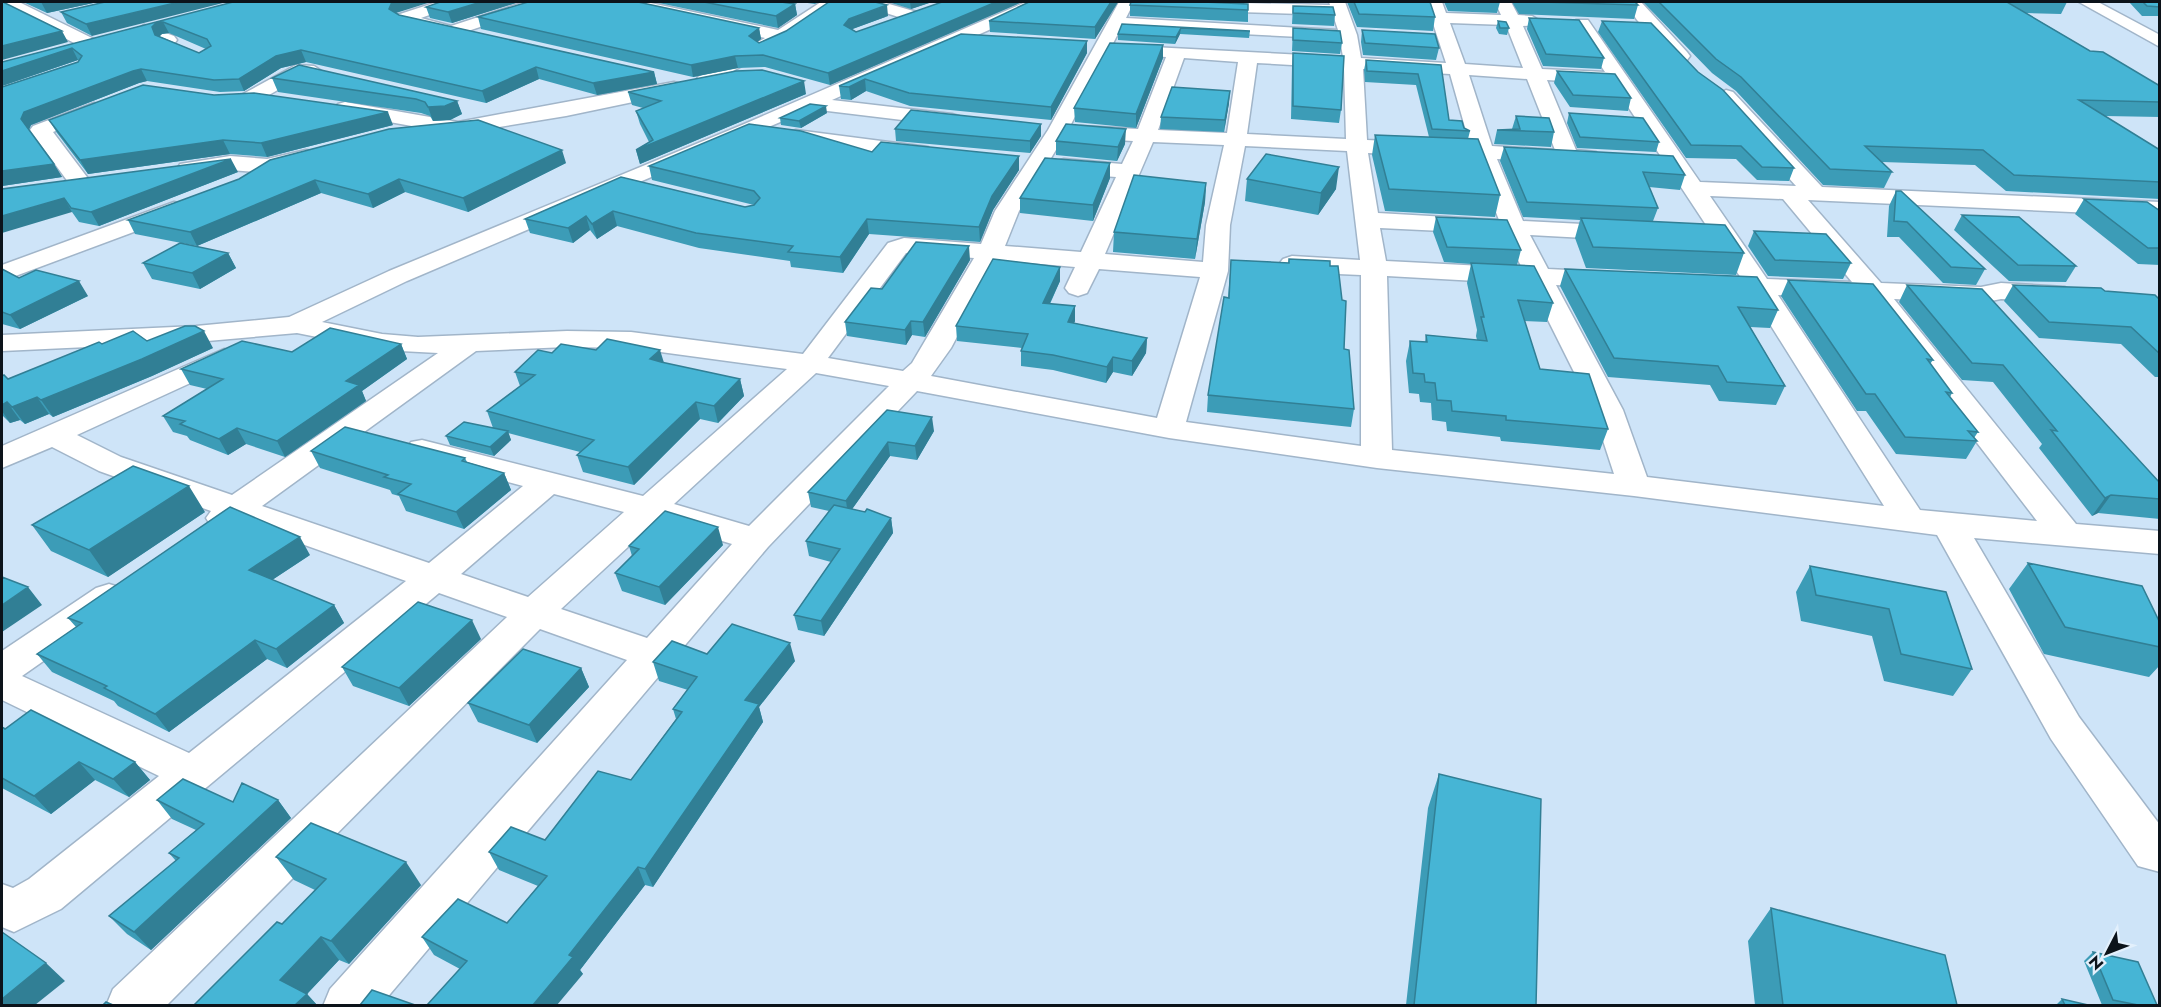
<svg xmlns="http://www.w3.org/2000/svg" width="2161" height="1007" viewBox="0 0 2161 1007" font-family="Jost,sans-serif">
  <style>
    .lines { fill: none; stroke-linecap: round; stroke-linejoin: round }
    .minor-casing { stroke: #a1b5c9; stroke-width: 3 }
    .primary-casing { stroke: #a1b5c9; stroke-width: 3 }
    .minor { fill: #fff; fill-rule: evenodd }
    .primary { fill: #fff; fill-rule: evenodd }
    .wall { fill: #3c9cb7; fill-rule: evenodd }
    .shaded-wall { fill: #317f95 }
    .building { fill: #46b5d5; stroke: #317f95; stroke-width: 1.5; fill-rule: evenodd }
  </style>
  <rect width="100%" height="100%" fill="#cee4f8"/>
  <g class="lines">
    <!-- minor casing -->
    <g class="minor-casing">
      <path id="minor" d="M2,2H19L96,40L99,44L90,49L84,48L2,6Z
        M437,2H459L457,5L421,18L451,26L525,2H548L546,5L453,36L397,23L395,19L397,15Z
        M618,2H646L778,30L821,2H841L787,40L705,87L698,85L696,81L698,77L765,38L626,7Z
        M859,2H882L917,12L919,16L911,21L861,5Z
        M1026,2H1047L1045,5L832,100L952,114L959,116L962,120L959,124L952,126L811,109L407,281L322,322L382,334L418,337L567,331L631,332L803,354L888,243L904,238L981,244L995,211L1048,130L1119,2H1131L1133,4L1126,18L1338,30L1333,15L1205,11L1197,6L1203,2L1330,5L1329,2H1345L1357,35L1361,58L1446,63L1426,2H1442L1446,13L1501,15L1495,2H1511L1518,15L1532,16L1540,21L1538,25L1523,26L1542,69L1605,72L1573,24L1576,20H1588L1700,182L1796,186L1719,100L1716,96L1726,90L1733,92L1822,187L2160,202V216L1808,200L1881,283L1981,287L2001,283L2065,287L2069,293L2065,299L2056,301L2001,299L1981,303L1894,299L2076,524L2160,531V554L1974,538L2079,717L2160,825V872L2138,866L2051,739L1937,535L1634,496L1377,468L1169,438L917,391L768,547L380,1006H323L330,989L627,660L540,629L166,1006H106L113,989L507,617L439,593L61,909L14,932L2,927V884L13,888L29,879L159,776L2,700V651L96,588L109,584L122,588L127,597L122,606L22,676L189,753L406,581L240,522L223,529L211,526L206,518L211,511L99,471L52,447L2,468V446L224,349L234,351L238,357L234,363L77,435L121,457L232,495L438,353L382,350L297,333L196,342L2,351V335L196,326L289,317L389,271L742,125ZM1450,23L1506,25L1523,68L1465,64ZM1121,28L1340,39L1343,57L1114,45L1111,49L1120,54L1166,57L1138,129L1081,126L1074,128L1071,132L1074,136L1081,138L1133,141L1122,164L1064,159L1056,161L1053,166L1056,171L1064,173L1116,177L1081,252L1005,246L1019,211L1068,130ZM1184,58L1238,62L1227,133L1158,130ZM1257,63L1344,68L1346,139L1247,134ZM1363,69L1450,74L1470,145L1367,140ZM1469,75L1527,79L1555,150L1492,146ZM1547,80L1613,84L1741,278L1709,280L1705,285L1709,290L1751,294L1884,506L1647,477L1623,410L1556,285L1607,288L1616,285L1620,280L1616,275L1607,272L1548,269L1530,235L1622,240L1630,238L1634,233L1630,228L1622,226L1523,221L1497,159L1548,161L1558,157L1560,161C1572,163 1584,164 1596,162L1599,157L1596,152L1576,150ZM1153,142L1224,145L1206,225L1203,262L1105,254ZM1245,146L1347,151L1360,260L1292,256L1283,259L1279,264L1283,269L1292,272L1361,275V446L1186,422L1228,271L1230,225ZM1368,153L1475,158L1499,220L1378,213ZM1710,196L1783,199L1852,282L1767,279ZM1380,228L1505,234L1522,268L1386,261ZM906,253L974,258L912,363L903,371L828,358ZM998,260L1075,267L1065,288L1069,293L1078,296L1087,293L1099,269L1200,277L1157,418L931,376L951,348ZM1387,276L1530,284L1593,410L1614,474L1392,450ZM1778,295L1866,298L2037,521L1920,510ZM567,347L631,348L787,369L643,496L422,440L411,442L406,449L411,456L523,486L429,563L262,506L476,351ZM816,373L889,386L749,526L674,504ZM554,494L624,512L528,597L461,574ZM656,521L732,544L647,638L561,609Z
        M1625,2H1641L1687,52L1690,56L1687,60H1675L1637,20Z
        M144,25L174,36L177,40L174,44L126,58L120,57L117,53L120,49L151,39L135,30Z
        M296,65L314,66L323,72L314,78L300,77L257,102L250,104L240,98L243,94Z
        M674,82L681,84L684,88L681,92L566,116L444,136L437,134L434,130L345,114L338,112L335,108L338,104L345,102L458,122Z
        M94,103L101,105L104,109L101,113L53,132L93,185L90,190H74L30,130L33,126Z
        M796,130L920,146L928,147L931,152L928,157L920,158L789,140L786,136L789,132Z
        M306,150L314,151L317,156L314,161L267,173L230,170L188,176L180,174L177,169L180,164L230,156L267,159Z
        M174,202L182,204L186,209L182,214L2,281V265Z"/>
    </g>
    <!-- primary casing -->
    <g class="primary-casing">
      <path id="primary" d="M2079,2H2098L2160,35V47Z"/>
    </g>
    <!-- minor -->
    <use href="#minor" class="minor"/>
    <!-- primary -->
    <use href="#primary" class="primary"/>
  </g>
  <!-- wall -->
  <path class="wall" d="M23,2H98L47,13Z
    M105,2L92,36L67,23L61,12Z
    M233,2L396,13L399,15L654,72L657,84L597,95L539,79L486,103L306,62L281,68L244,91L220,92L147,81L139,83L31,125L29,130L54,164L62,177L2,186V189V87L78,62L79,61L78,60L2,86V62ZM169,33L206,49L199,53L159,36L162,34Z
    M440,2H519L452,23L430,18L426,7Z
    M654,2H781L795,4L797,15L778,28Z
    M800,2H819L815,4Z
    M888,2H932L911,9Z
    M942,2H1022L830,85L765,67L738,68L693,77L481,29L478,17L759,28L761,39L757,42L759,43L888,16L852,29L856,32Z
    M1118,2L1095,39L990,32L989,21Z
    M1129,2H1201L1248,10V22L1130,16V5L1131,2Z
    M1347,2H1430L1435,17L1433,31L1357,27Z
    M1444,2H1500L1497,13L1448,11Z
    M1512,2H1635L1638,5L1634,19L1519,14Z
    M1643,2H2067L2061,14L2026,13L2090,51L2160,86V117L2105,116L2160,150V199L2006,191L1975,165L1882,162L1892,172L1884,188L1823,185L1736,91L1712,73Z
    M2129,2H2160V16H2142Z
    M1293,6L1335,15L1334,26L1292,24Z
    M1529,18L1604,58L1601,69L1543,66L1527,29Z
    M1498,21L1509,28L1507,35L1499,34L1496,28Z
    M1602,21L1698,72L1794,168L1789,181L1757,180L1736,159L1686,158L1598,32Z
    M1122,24L1250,31L1249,38L1180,34L1175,44L1118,40V34Z
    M1293,28L1342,43L1340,54L1292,51Z
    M1362,30L1439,48L1436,60L1363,55L1361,42Z
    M961,34L1087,53L1051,120L910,106L866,91L851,100L841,99L839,86Z
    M1293,53L1341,110L1339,123L1291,119L1292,66Z
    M1163,58L1136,128L1075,122L1074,108Z
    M1366,60L1441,65L1449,120L1470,131L1468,139L1500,195L1495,217L1385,211L1372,155L1375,135L1429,137L1416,85L1365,82L1364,70Z
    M1557,71L1631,98L1628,111L1570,107L1554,83Z
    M272,78L457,101L462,114L450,120L433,121L430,116L421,113L278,92Z
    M628,92L806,94L640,164L636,150L649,142L640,124L636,111L643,108L632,105Z
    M1229,103L1224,132L1160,129L1161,117Z
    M827,113L801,128L781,125L780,118Z
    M1569,113L1659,142L1656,152L1577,148L1567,123Z
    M1516,116L1554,132L1551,147L1494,144L1497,130L1512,129Z
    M49,120L393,125L267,157L230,154L88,174L57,133Z
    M895,129L1041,136L1030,153L896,141Z
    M1056,141L1125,144L1117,161L1056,155Z
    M1504,147L1685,175L1680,190L1649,187L1658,208L1653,221L1744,253L1736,275L1586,268L1575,238L1580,220L1523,217L1500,161Z
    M872,152L1019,156V170L993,210L980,242L869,234L843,273L791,267L790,261L699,248L617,226L597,239L590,230L573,243L530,233L525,219L621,177L745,207L754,205L652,180L649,166Z
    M566,163L468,212L405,192L373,208L321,193L197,246L135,234L128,220L239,179Z
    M1110,163V178L1093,221L1020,213V198Z
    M238,172L99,226L79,222L72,212L2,189Z
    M1247,179L1336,189L1318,215L1245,201Z
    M1206,183L1205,202L1195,259L1113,252L1114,232Z
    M1896,191L1985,269L1976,285L1943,283L1899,237H1887L1889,206Z
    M2084,199L2160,211V265L2138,264L2075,214Z
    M1962,215L2076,266L2066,282L2009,281L1954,230Z
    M1436,217L1521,250L1517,265L1553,303L1547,322L1524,321L1540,369L1608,429L1600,450L1501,441L1500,437L1447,431L1446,422L1432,420L1431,403L1420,402L1419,394L1409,393L1406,361L1410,341L1425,342L1426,335L1477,340L1476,336L1477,330L1467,283L1471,264L1444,262L1433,232Z
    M1754,231L1851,263L1843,279L1768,276L1748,246Z
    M228,253L236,268L200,289L152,279L143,263Z
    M1289,259L1344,349L1354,409L1351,427L1207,412L1208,395L1228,298L1231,260L1288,263Z
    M970,260L925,337L912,335L906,345L847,336L845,322L882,289Z
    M1060,267V281L1050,304L1075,306V321L1074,323L1147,338L1146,353L1132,376L1113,372L1106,383L1053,370L1021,366V351L1022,348L957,341L956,326Z
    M2,269L19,278L88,296L20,329L2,324Z
    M1565,269L1778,310L1770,328L1750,327L1785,386L1776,405L1719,401L1710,385L1608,377L1560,286Z
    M1788,280L1933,360L1930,364L1952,393L1950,397L1978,432L1974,438L1977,441L1966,459L1896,454L1866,411H1857L1781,296Z
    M1907,285L2160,483V519L2098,513L2092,516L2039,448L2042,444L1993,382L1962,380L1899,302Z
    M2013,285L2105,291L2160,300V377H2155L2121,344L2039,338L2004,301Z
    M147,341L213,348L152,376L53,417L49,414L25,424L20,420L10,423L2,415V376L8,379L102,344Z
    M401,344L407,359L362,391L366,401L285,457L246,444L228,455L190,440L187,436L173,432L163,416L207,389L190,385L181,369L292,352Z
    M552,353L664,363L740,379L744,396L718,423L700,419L634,485L583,472L577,455L580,452L508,433L511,440L494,456L450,445L446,436L493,428L487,411L520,386L515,372Z
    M887,410L934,431L917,460L890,456L852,509L891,518L893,533L824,636L798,630L794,615L831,562L809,556L806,541L829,511L811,507L808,492Z
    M311,451L465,458L467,462L504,473L511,490L464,529L406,511L399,496L392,494L390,490L320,468Z
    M205,512L108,577L51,551L32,525Z
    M723,545L665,605L622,591L615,573L632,556L629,546Z
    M310,555L272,580L334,605L344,623L287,668L267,659L169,732L118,706L114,701L52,672L37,654L76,627L68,618Z
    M2028,563L2160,623V665L2149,677L2044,654L2009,589Z
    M1810,566L1946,592L1972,669L1953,696L1884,681L1872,636L1801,621L1796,592Z
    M481,639L409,706L353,686L342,667Z
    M707,654L795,661L759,707L763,722L653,887L645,885L580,970L583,974L460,969L434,955L422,937L507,923L538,886L499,870L489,852L545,840L631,780L676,719L673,709L688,690L659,681L653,662Z
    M581,668L589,687L537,743L478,722L468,703Z
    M2,727L135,762L150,780L129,797L95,780L51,814L2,788V789Z
    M1439,774L1536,1005H1406L1428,808Z
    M157,800L233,802L278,800L291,818L151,950L127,934L109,916L176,861L169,853L196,830L172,819Z
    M276,857L421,885L349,964L339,960L307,994L317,1005H194L282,924L315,890L294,880Z
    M1771,908L1957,1005H1755L1748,941Z
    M2093,952L2157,1005H2102L2084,961Z
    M2062,999L2088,1005H2056Z"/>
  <!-- shaded-wall -->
  <path class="shaded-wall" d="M41,2H98L47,13Z
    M179,2H227L92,36L86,24Z
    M392,2H431L396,13L393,20L389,9Z
    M481,2H519L452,23L448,12Z
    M910,2H932L911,9Z
    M996,2H1022L830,85L828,73Z
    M1111,2H1118L1095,39V27Z
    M795,4L797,15L778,28L776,16Z
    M887,5L888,16L850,30L844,25L849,19Z
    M163,22L169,33L162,34L157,39L152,27L156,23Z
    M759,28L761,39L751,47L749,36Z
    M1181,28L1180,34L1175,44L1176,37Z
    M62,31L68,42L2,60V46Z
    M1087,41V53L1051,120V107Z
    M1163,45V58L1136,128V114Z
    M72,48L78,60L2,86V71Z
    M301,50L306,62L281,68L244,91L239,79L276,56Z
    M735,56L738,68L693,77L691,65Z
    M536,67L539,79L486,103L482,91Z
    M141,69L147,81L139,83L31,125L28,131L21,119L24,112L133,71Z
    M654,72L657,84L597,95L593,83Z
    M865,79L866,91L851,100L849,87Z
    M804,81L806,94L640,164L636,150Z
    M1230,91L1229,103L1224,132L1225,120Z
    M457,101L462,114L450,120L433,121L428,107Z
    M826,106L827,113L801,128L799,121Z
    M388,112L393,125L267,157L261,143Z
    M1041,124V136L1030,153V141Z
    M1126,129L1125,144L1117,161L1118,147Z
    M223,140L230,154L88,174L80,160Z
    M562,150L566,163L468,212L463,198Z
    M1019,156V170L993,210L980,242L979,227L992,196Z
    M231,159L238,172L99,226L91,212Z
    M1110,163V178L1093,221V205Z
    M54,164L62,177L2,186V189V171Z
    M1339,167L1336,189L1318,215L1321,193Z
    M399,179L405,192L373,208L368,194Z
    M315,180L321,193L197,246L190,232Z
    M1206,183L1205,202L1195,259L1197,239Z
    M64,198L72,212L2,233V216Z
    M613,211L617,226L597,239L592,224Z
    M586,216L590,230L573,243L568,228Z
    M867,219L869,234L843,273L840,257Z
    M969,246L970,260L925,337L923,322Z
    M228,253L236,268L200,289L192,273Z
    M1060,267V281L1043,318V303Z
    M79,281L88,296L20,329L10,315Z
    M1075,306V321L1068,337V322Z
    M911,321L912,335L906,345L905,330Z
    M204,331L213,348L152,376L53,417L41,400Z
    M1147,338L1146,353L1132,376V361Z
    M401,344L407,359L362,391L366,401L285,457L277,441L346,381Z
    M660,350L665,366L650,359Z
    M1113,357V372L1106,383L1107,367Z
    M740,379L744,396L718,423L714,406Z
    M37,397L49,414L25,424L12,407Z
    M7,402L20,420L10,423L2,411V405Z
    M696,402L700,419L634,485L628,467Z
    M932,417L934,431L917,460L915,446Z
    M237,428L246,444L228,455L219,439Z
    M508,431L511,440L494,456L490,447Z
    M888,442L890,456L848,515L846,501Z
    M504,473L511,490L464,529L456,512Z
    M189,486L205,512L108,577L89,550Z
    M2111,495L2098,513L2092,516L2105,498Z
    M891,518L893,533L824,636L821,621Z
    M718,527L723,545L665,605L659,587Z
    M300,537L310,555L260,588L249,570Z
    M28,587L42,605L2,632V605Z
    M334,605L344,623L287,668L276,649Z
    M472,620L481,639L409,706L399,688Z
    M255,640L267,659L169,732L155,714Z
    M790,643L795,661L759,707L763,722L653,887L645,869L745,700Z
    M581,668L589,687L537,743L529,725Z
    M79,762L95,780L51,814L34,796Z
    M135,762L150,780L129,797L113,779Z
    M278,800L291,818L151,950L134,932Z
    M406,862L421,885L349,964L331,941Z
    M638,867L645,885L580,970L583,974L557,1005H533L569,955Z
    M321,937L339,960L307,994L317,1005H295L280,980Z
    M46,963L65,981L35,1005H2V999Z"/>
  <!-- building -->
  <path class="building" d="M2,2H3L62,31L2,46Z
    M105,2H179L86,24L61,12Z
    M233,2H394H392L389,9L399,15L654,72L593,83L536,67L482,91L301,50L276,56L239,79L214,80L141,69L133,71L24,112L21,119L54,164L2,171V87L78,62L82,56L72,48L2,71V62ZM163,22L207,39L211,46L199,53L155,35L152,27L156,23Z
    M440,2H481L448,12L426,7Z
    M528,2H638L759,28L749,36L759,43L786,31L829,2H875L887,5L849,19L844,25L856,32L942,2H996L828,73L763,55L735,56L691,65L478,17Z
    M704,2H781L795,4L776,16Z
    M1029,2H1111L1095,27L989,21Z
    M1131,2H1203L1248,4V10L1130,5Z
    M1354,2H1430L1435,17L1359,14Z
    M1541,2H1635L1638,5Z
    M1659,2H2007L2090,51L2103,52L2160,86V102L2079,100L2160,150V182L2014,175L1983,150L1865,146L1892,172L1830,169L1741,77L1716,59Z
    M2143,2H2160V7L2147,6Z
    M1293,6L1333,7L1335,15L1293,13Z
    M1529,18L1579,20L1604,58L1546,54Z
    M1498,21L1506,22L1509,28H1500Z
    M1602,21L1651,23L1698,72L1723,90L1794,168L1762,167L1741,146L1691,145Z
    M1122,24L1250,31L1181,28L1176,37L1118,34Z
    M1293,28L1340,31L1342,43L1293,40Z
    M1362,30L1435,34L1439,48L1365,43Z
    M961,34L1087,41L1051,107L909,93L865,79L849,87L839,86Z
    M1110,43L1163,45L1136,114L1074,108Z
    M1293,53L1344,56L1341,110L1293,106Z
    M1366,60L1441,65L1449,120L1462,121L1464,128L1470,131L1432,129L1418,74L1367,71Z
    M299,65L457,101L445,106L428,107L425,102L416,99L272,78Z
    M762,70L804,81L636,150L653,140L636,111L661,101L628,92L736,71Z
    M1557,71L1615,74L1631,98L1573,95Z
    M143,85L214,95L254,93L388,112L261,143L223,140L80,160L49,120Z
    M1172,87L1230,91L1225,120L1161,117Z
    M810,104L826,106L799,121L780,118Z
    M911,110L1041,124L1030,141L895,129Z
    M1569,113L1643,118L1659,142L1580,137Z
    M1516,116L1549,118L1554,132L1497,130L1520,129Z
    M478,120L562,150L463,198L399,179L368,194L315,180L190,232L128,220L239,179L270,160L389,129Z
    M749,124L801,131L872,152L881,142L1019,156L992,196L979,227L867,219L840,257L788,252L793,246L696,233L613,211L592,224L586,216L568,228L525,219L621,177L745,207L754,205L760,198L754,191L649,166Z
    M1066,124L1126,129L1118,147L1056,141Z
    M1375,135L1478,139L1500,195L1389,189Z
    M1504,147L1673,156L1685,175L1643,172L1658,208L1527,202Z
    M1266,154L1339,167L1321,193L1247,179Z
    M1045,158L1110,163L1093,205L1020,198Z
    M231,159L91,212L71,208L64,198L2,216V189Z
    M1134,175L1206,183L1197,239L1114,232Z
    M1896,191H1901L1985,269L1951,267L1907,222L1894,221Z
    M2084,199L2147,202L2160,211V248H2148Z
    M1962,215L2019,217L2076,266L2018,265Z
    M1436,217L1507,220L1521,250L1447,247Z
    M1581,218L1725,225L1744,253L1593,247Z
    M1754,231L1826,234L1851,263L1775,260Z
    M916,242L969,246L923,322L911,321L905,330L845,322L871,288L882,289Z
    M180,243L228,253L192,273L143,263Z
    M993,259L1060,267L1043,303L1075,306L1068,322L1147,338L1132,361L1113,357L1107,367L1053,355L1021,351L1028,334L956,326Z
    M1289,259L1330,261V266H1338L1342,300L1346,301L1344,349L1349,350L1354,409L1208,395L1224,297L1229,298L1231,260L1289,263Z
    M1471,263L1534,266L1553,303L1518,300L1540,369L1589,374L1608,429L1506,420V416L1452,411L1451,401L1437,400L1435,383L1425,382L1424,374L1413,373L1410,341L1427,342L1426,335L1487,341L1481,317H1484Z
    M2,269L19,278L36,270L79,281L10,315L2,312Z
    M1565,269L1757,277L1778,310L1738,307L1785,386L1727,382L1718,366L1614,358Z
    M1788,280L1873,284L1933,360L1927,359L1952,393L1946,392L1978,432L1968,431L1977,441L1905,437L1875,394H1866Z
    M1907,285L1982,289L2160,483V499L2111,495L2105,498L2051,430L2057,431L2003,365L1972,363Z
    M2013,285L2101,288L2105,291L2155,295L2160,300V354L2131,327L2049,322Z
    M185,326H195L204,331L142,359L41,400L37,397L12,407L7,402L2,405V376L4,375L8,379L99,342L102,344L133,331L147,341Z
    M330,328L401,344L346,381L359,385L277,441L237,428L219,439L180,424L185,421L163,416L223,379L181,369L242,341L292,352Z
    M607,339L660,350L650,359L661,362L740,379L714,406L696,402L628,467L577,455L594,440L487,411L535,375L515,372L538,350L552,353L561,344L596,350Z
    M887,410L932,417L915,446L888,442L846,501L808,492Z
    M464,422L508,431L490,447L446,436Z
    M345,427L465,458L462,461L504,473L456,512L398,494L411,484L384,477L388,475L311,451Z
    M133,466L189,486L89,550L32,525Z
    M834,505L865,512L867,509L891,518L821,621L794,615L840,549L806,541Z
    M230,507L300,537L249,570L334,605L276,649L255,640L155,714L104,688L107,686L37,654L82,623L68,618Z
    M665,511L718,527L659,587L615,573L639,549L629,546Z
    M2028,563L2142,586L2160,623V647L2065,627Z
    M1810,566L1946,592L1972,669L1901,654L1889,609L1816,595Z
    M2,577L28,587L2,605Z
    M418,602L472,620L399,688L342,667Z
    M732,624L790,643L745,700L759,704L645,869L638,867L569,955L573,957L533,1005H427L467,961L422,937L458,899L507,923L547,876L489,852L511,827L545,840L598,771L631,780L682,712L673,709L697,677L653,662L672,641L707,654Z
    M523,649L581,668L529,725L468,703Z
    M31,710L135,762L113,779L79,762L34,796L2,778V727L5,729Z
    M1439,774L1541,799L1536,1005H1414Z
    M183,779L233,802L242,783L278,800L134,932L109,916L179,858L169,853L204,824L157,800Z
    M311,823L406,862L331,941L321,937L280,980L307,994L295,1005H194L277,922L282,924L326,879L276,857Z
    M1771,908L1945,955L1957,1005H1783Z
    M2,932L46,963L2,999Z
    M2093,952L2138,962L2157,1005H2138L2113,1000Z
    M372,990L415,1005H360Z
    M2062,999L2088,1005H2065Z
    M106,1002L113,1005H103Z"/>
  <!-- border -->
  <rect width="2161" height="1007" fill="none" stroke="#0c131a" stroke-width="6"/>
  <!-- north arrow -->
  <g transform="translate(2107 953) rotate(228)" stroke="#e3f0fc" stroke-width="4.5" paint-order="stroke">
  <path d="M0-4.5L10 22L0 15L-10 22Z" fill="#0c131a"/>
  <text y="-9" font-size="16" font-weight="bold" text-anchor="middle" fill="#0c131a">N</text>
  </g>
</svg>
